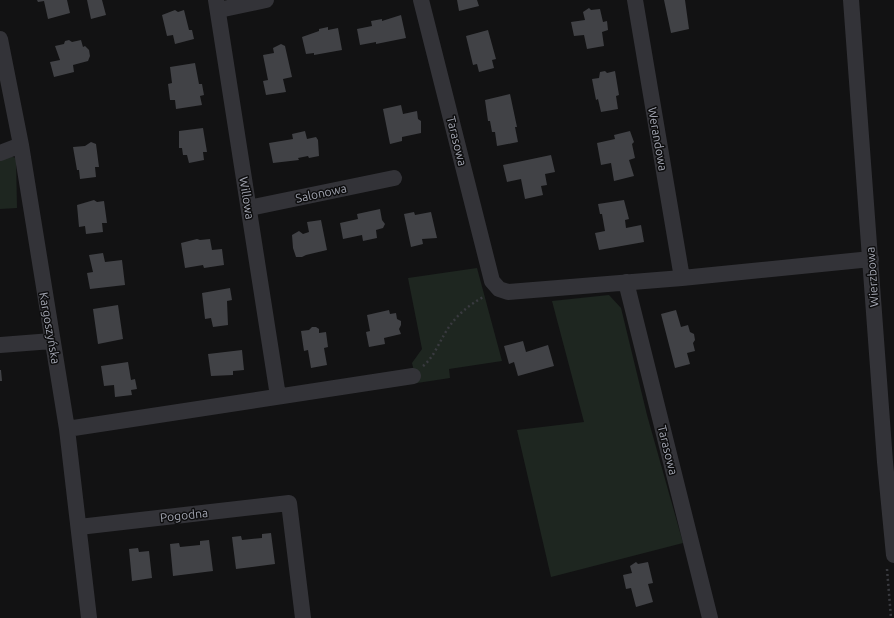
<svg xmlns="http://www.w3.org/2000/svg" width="894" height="618" viewBox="0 0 894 618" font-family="Ubuntu,sans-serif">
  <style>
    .green { fill: #1e2620 }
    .building { fill: #414246 }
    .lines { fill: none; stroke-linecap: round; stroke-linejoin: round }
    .path { stroke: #393a3f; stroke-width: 2.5; stroke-dasharray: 2 3; stroke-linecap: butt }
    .minor { stroke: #333338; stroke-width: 16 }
    .labels { text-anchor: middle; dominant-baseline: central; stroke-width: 3; stroke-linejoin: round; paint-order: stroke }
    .street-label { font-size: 12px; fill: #a4a7b3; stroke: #0d0d0e }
  </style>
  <rect width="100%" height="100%" fill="#121213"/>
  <!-- green -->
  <path class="green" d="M0,153L16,158L17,208L0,209Z
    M477,268L502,361L449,369L450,378L417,383L412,363L422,349L408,278Z
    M609,295L621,308L647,415L683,543L551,577L517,430L584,422L552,301Z"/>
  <!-- building -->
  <path class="building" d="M37,0H67L70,13L48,19L44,1L38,2Z
    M87,0H102L106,15L91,19Z
    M457,0H477L479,6L459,11Z
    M664,0H685L689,29L671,33Z
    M589,8L591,10L600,9L603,22L607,21L608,30L602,32L604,46L587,49L584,35L574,36L571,22L585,20L583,12Z
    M175,10L178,12L184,10L189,30H192L194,39L175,44L173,35L167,36L162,15Z
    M401,15L406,38L376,44V42L360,45L357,29L372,26L371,21L382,19V21Z
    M328,27V30L338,28L342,50L314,55V53L306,54L302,37L319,31V29Z
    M488,30L496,59L492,60L494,68L479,72L477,64L473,65L466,36Z
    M69,40L72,42L81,40L83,47L85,46L89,50L90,56L88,61L73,65L74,72L54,77L50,62L60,60L55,46L64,44L65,41Z
    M281,44L285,46L292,77L283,79L286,92L266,95L263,81L268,80L263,55L274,53L273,48Z
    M195,63L199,84H202L204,95L200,96L202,105L176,109L175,100H170L168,84L172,83L170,67Z
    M605,71L607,73L615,71L619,95L616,96L618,109L601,112L598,99L596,100L592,79L599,78L600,72Z
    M510,94L517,127H515L518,142L497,146L495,132H492L490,121H488L485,100Z
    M401,105L403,114L417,111L418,119L421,121V133L402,137V141L390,144L383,109Z
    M203,128L207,152H203L204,160L189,163L187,155H183L182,148H179V131Z
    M305,131L307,139L316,137L318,140L319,156L309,158L308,156L298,158L299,160L273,163L269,143L293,139L292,134Z
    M630,131L634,142L632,144L635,158L629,160L634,176L614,181L611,163L601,165L597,143L615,139L614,135Z
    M91,142L96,144L99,167H95L96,177L80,179L79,170H77L73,147L85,146Z
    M551,155L555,172L545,174L547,185L541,186L543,195L525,199L521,179L507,182L503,165Z
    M94,200L97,202L104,201L107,223H102L103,232L86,234L85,226L79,227L77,205Z
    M624,200L629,219L625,220L626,228L641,225L644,242L599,250L595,233L605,231L602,214H600L598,204Z
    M380,209L382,220L385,224L383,228L376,230L377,238L363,241L362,235L343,239L340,223L358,219L357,214Z
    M414,212L415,215L431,212L437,238L422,239L423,244L411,247L404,214Z
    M321,220L327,250L306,255L302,257H296L293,248L292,235L299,231L303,234L309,232L307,222Z
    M197,239L200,240L210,239L212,250L222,249L224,265L204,268L203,265L185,268L181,243Z
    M103,253L105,262L122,260L125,285L90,289L87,273L93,272L89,255Z
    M230,288L232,300L227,301L228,325L213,327L211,318L205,319L202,293Z
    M118,305L123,339L98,344L93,309Z
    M389,310L390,314L396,313L397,319L401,321V325L399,329L401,334L384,338L385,344L369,347L366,332L370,331L367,315Z
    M676,310L681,327L688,325L690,332L694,334L695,340L693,343L695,351L687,353L690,364L675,368L661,314Z
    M312,327H316L319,329V333L326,332L328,347L324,348L327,365L311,368L308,350L304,351L301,331L309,330Z
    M523,341L526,352L548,345L554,366L518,376L514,362L509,364L504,346Z
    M242,350L244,370L233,371V375L211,376L208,354Z
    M128,362L131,380L135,379L137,389L131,390L132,395L115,397L114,385L104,386L101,366Z
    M0,370H1L2,381H0Z
    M271,533L275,564L236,569L232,537L241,536L242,540L262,538V534Z
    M209,540L213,571L173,576L170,544L179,543L180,547L200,545V541Z
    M138,548L139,552L149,551L152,578L132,581L129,549Z
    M636,562L638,564L648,562L653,583L648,584L653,602L636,607L631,588L626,589L623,575L632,573L630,566Z"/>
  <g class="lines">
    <!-- path -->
    <path class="path" d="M423,366C433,358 438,345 444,335C454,317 467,306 485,296
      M887,569L891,618"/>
    <!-- minor -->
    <path class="minor" d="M216,0L278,396
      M421,0L492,281L499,289L508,292L682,278L871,259
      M635,0L682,278
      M851,0L885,462L894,555
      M219,10L266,0
      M0,39L21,145L67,429L89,618
      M0,153L21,145
      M249,208L394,178
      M626,282L710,618
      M0,345L52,341
      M67,429L413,376
      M79,527L289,503L303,618"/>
  </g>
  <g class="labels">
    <!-- street labels -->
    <g class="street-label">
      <text transform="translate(658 139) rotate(80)">Werandowa</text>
      <text transform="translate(457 141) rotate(76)">Tarasowa</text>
      <text transform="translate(321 193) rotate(-12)">Salonowa</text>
      <text transform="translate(247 198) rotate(81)">Willowa</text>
      <text transform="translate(872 277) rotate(-94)">Wierzbowa</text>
      <text transform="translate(50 328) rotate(80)">Kargoszyńska</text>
      <text transform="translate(668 450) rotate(76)">Tarasowa</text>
      <text transform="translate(184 515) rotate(-6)">Pogodna</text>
    </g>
  </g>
</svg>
